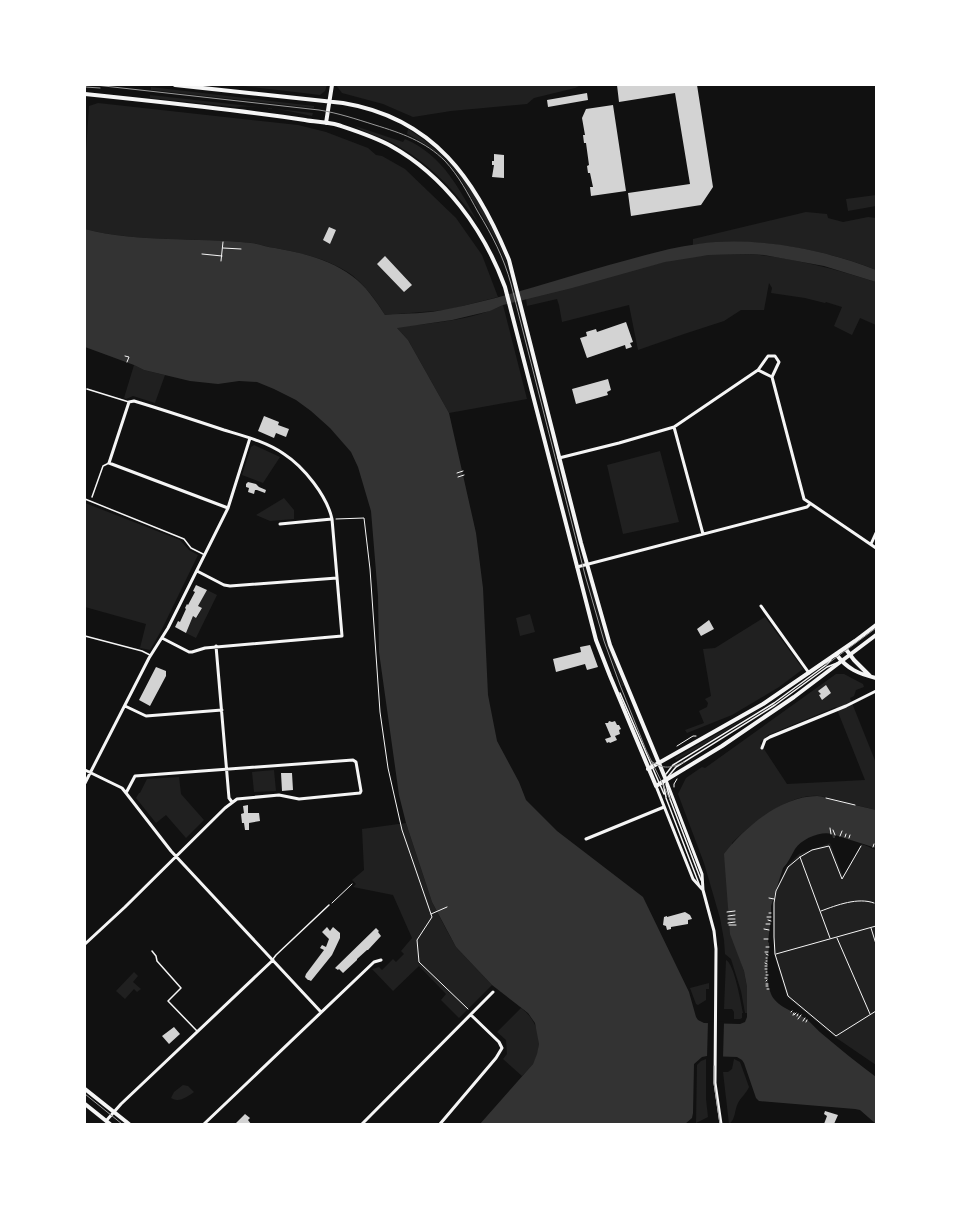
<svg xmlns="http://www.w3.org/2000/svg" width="961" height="1209" viewBox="0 0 961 1209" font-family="'Nunito Sans',sans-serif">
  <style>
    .green { fill: #202020; fill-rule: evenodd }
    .water { fill: #333 }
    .pier { fill: #111 }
    .building { fill: #d3d3d3 }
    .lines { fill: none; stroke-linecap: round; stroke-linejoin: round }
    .path { stroke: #f5f5f5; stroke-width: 1 }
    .service { stroke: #f5f5f5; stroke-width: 1.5 }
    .minor { stroke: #f5f5f5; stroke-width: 3 }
    .secondary { stroke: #f5f5f5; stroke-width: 4 }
    .tram { stroke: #9a9a9a; stroke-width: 1 }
  </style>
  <rect width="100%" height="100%" fill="#111"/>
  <!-- green -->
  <path class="green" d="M234,85H327L325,91L320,95Z
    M336,85H581L575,88L534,98L527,104L451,111L413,117L383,104L342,93Z
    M151,87L314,106V108L151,90Z
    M150,95L313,113L312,116C288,111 261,105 236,107L150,98Z
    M98,103L298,125L326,132L368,148L376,155L382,156L405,169L456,218L482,255L498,297L447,310L385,315C377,301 364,285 352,275C329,259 302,253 275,248C267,247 259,244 251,243C196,237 139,243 85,229V167L89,106Z
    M355,126L403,142L405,139C444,156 459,189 479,224C456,191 427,161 391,142C380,136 364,133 355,126Z
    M408,129C449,155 473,187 493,230C501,247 508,264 513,282C503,251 488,224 471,197C464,184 457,172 447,162C435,150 422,141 407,134Z
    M876,195V206L848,211L846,199Z
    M806,212L827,214L828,218L843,222L868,217L876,218V270C822,248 751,236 693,245V239Z
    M750,254C794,258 835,269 876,282V325L860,318L852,335L834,326L842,307L826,302L825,303L805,298L771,293L772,288L769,283L764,310H741L724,321L684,334L638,350L629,305L562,322L559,305L557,299L527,306L526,298L675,259L709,255Z
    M503,305L527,399L449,413L408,340L396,327C432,323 470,321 503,305Z
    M134,365L144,370L165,375L155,403L133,396L126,399L124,398Z
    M254,445L280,457L263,483L242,475L251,447Z
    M660,451L679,522L623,534L607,465Z
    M284,498L294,510V519L270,521L256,515Z
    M85,503L180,540L189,550L198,555L161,631L150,650L140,648L146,624L85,607Z
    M588,578H589L604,635L624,686H622L603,635Z
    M207,590L217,595L196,638L186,633L193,616L197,618L202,608L198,606Z
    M530,614L535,632L520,636L516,618Z
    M765,617L803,669L779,687L732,715L687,733L685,730L704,723L699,711L707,707L708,703L705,699L711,696L703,649L715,648Z
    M836,674H844L863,684L864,687L856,690L854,696L850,698L876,763V810C857,806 838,799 819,796C791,792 751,824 732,843L728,907L730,929L744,971L747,987V1013H745L741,991L731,959L725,954L724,940L720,918L704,863L678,794L686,778L702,767L705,768ZM836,707L865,780L787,784L760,743L768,735Z
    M769,704L698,748L676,760L675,758Z
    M274,770L276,791L254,792L252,772Z
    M179,777L181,794L204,820L186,838L166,815L156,823L136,798L139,793H140L147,779Z
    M406,823L432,902L445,927L456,947L492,985L459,1018L441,1000L446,994L419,966L393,991L372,969L379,967L382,970L393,959L396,962L404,954L401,951L412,938L393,895L353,887L356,884L352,880L364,870L362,829Z
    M830,843L843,876L862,844L876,850V1065L835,1037L787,997L774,954L773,908L777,891L787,866L799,854Z
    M726,960C734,963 741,1003 743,1013H742V1018L740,1019H734V1012L732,1009H724Z
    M134,972L138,976L133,982L141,989L137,992L134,989L125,999L116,991Z
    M709,983V989H706V1000L698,1005L696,1004L690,988Z
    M521,1008C538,1020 545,1045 533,1064C530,1068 526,1072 522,1076L503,1059L507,1054L506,1040L497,1032Z
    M706,1059V1099L708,1117L696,1123L697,1065L701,1061Z
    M734,1059L740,1062L749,1087C746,1094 741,1097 738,1103C734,1111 736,1119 729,1124L723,1072H728L732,1069Z
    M183,1085L188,1086L194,1092C187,1097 179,1103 171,1098L174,1092Z"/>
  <!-- water -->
  <path class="water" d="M85,229C139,243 196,237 251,243C259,244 267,247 275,248C302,253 329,259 352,276C365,285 376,301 385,315C406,313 428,314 448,309C503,298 556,280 609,265C639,257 667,248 698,244C755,236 823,249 876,270V282L824,266L764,255L750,254L709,255L665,262L572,288L503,305L490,311L452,320L397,328L408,340L449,413L476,533L483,588L488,695L497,741L519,782L526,800L557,831L643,897L689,992L696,1017L698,1020L704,1023L740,1024L745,1022L747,1017V987L744,971L730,934L724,854C744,828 781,796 817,796C822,796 829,799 834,800C848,803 862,807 876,810V848L835,835V838H833L832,834C820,831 802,839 795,849C791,856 788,863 783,868L771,906V917L768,942L769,943C769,960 764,977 771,994C776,1006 792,1011 803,1017C809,1020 815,1028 821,1033C839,1048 857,1063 876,1077V1124L860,1110L855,1109L759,1101L756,1098L744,1063L742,1060L737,1057L707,1056L702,1057L694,1064L693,1113L692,1118L685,1124H480L533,1064L537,1054L539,1044L535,1023L528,1013L492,985L456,947L432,902L406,823L399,795L379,652L378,596L371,511L358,467L351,452L330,428L311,411L296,400L274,389L257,382L239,381L218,384L190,381L144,370L134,365L85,347Z"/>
  <!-- pier -->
  <path class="pier" d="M708,1021L724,1022L723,1058H707Z"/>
  <!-- building -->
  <path class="building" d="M617,85H697L713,187L701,205L631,216L628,193L690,184L675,93L619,102Z
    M587,93L588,100L548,107L547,100Z
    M613,105L626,191L591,196L590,187H593L590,173H588L587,166L589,165L586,143H584L583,135H585L582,118L586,109Z
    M494,154L504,155V178L492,177L494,165H492V161H494Z
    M329,227L336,230L330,244L323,240Z
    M385,256L412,285L404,292L377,264Z
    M626,322L633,342L630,343L632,347L626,349L625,345L587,358L580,338L587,336L586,332L596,329L597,332Z
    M608,379L611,390L607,392L608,395L576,404L572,389Z
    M264,416L279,422L278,425L289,429L286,437L276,433L274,438L258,431Z
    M248,482L256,484L259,487L266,490L265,493L257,490H255L254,494L248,492L249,488L246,487V484Z
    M196,585L207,590L198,606L202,608L196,618L193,616L186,633L175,627L178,621L180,622L186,609L185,608L187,604L188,605L195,592L193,591Z
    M709,620L714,629L701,636L697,629Z
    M590,645L598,667L587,670L585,664L556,672L553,659L581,652L580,647Z
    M156,667L166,671V676L150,706L139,700Z
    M826,685L831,693L822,700L819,695L821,694L818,691Z
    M609,721L612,722L615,721L617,725H619L621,729L619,730L620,734L615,736L617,740L610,743L609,742L607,743L605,739L611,737L605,723H608Z
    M281,773H292L293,790L282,791Z
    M248,805V813H259L260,821L249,823V830H245L244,823H242L241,814L244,813L243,806Z
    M685,912L690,915L692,919L688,920V924L671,927V929L667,930L666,926L663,925L664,917L667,916V917Z
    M327,927L330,931L333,927L340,933V938L332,955L311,981L309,980H308L305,977L306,974L324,950L320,948L322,945L326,947L329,939L322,932Z
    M376,928L379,931L378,932L381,936L368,950H367L357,959V960L343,973L339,969L338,970L335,968Z
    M174,1027L180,1034L169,1044L162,1036Z
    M825,1111L838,1115L834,1124H824L827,1116L824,1114Z
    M245,1114L250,1118L248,1120L251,1124H235Z"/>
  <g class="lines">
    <!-- path -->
    <path class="path" d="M85,90L86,85
      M223,248L241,249
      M202,254L222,256
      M221,261L223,242
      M125,356L129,357L127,362
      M457,473L463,471
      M458,477L464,475
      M336,519L364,518L370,569L380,712L388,768L402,830L432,917L417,940L419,962L468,1009
      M677,746L693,736H696
      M674,787V784L677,779
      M826,798L855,805
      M830,828L831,834
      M833,830L835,835
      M840,836L842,831
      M845,837L846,834
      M849,838L850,835
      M861,846L842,879L829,846L812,850L800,857L788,867L776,891L774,903V937L775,954L788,996L836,1036L876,1011
      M873,847L874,844
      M800,857L830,938
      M769,898L774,899
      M332,903L352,884
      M821,911C837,905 858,897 874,903
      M727,912L735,911
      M769,913H771
      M431,914L447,907
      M728,916L735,915
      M767,917H771
      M728,919H735
      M768,920L771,921
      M728,923L735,922
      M766,924H770
      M729,925H736
      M871,928L876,944
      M764,929L769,930
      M837,938L870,1014
      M764,939H768
      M766,947H769
      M765,952H768
      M766,954L768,955
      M776,954L876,926
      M766,958H767
      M766,961H767
      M765,963L767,964
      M765,966H767
      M765,969H767
      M766,972H767
      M766,975H768
      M765,978H767
      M766,981L767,980
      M766,984H768
      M766,986H768
      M767,989H769
      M791,1012L792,1011
      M793,1015L794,1013
      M794,1015L796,1013
      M797,1016L798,1014
      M798,1019L801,1015
      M803,1021L805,1018
      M806,1022L807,1020"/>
    <!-- service -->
    <path class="service" d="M87,389L129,402
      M92,497L103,466L109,463
      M85,499L184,539L191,548L205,555
      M85,636L142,651L150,655
      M620,693L664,794
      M666,774L673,765L774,703L826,665L831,660
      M667,778L676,767L775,705L827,667L837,663
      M663,783L666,797
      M666,784L670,799L701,880
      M666,798L699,884
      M152,951L156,956L157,961L181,988L168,1001L197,1031
      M273,959L276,955L329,905"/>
    <!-- minor -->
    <path class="minor" d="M758,370L772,377
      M772,377L804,499L876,548
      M674,427L703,534
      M559,458L619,443L674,427L758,370L768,356H775L779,362L772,377
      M280,524L332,519
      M871,544L876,533
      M577,567L807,507L810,504
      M197,571L224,585L230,586L337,578
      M761,606L809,673
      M162,638L189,652H192L205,648L342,636L332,519C327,496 304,467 284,454C267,442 244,436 224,430C194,420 164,410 134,401L129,402L109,463L228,508
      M216,646L229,798L232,802
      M125,706L146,716L222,710
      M762,748L765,740L770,737L846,706L876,691
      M85,770L122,788L126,793L171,851L321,1012
      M666,780L702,874L703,890L714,931L716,949L715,1083L721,1124
      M85,783L149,658L168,628L228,508L250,438
      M656,786L693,879L702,889
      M586,839L664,807
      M85,944L125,907L225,808L237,799L279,795L299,799L360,793L361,791L356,762L353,760L135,776L126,793
      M106,1121L121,1104L273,960
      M204,1124L374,962L381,960
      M362,1124L493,992
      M440,1124L496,1058L502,1048L499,1042L471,1015"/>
    <!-- secondary -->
    <path class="secondary" d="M175,85L343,103C434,118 476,180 509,260L581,543L610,645L666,780
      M85,94C133,99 181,104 230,110C255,113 280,116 305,120C315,122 327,122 338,125C356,131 375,137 391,146C445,176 484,230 505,287L596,640L610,676L656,786L722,746L794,697L876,635
      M326,123L332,85
      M845,648L854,660L870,676
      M836,654C847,669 859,674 876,678
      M648,769L763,704L855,641L876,625
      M85,1089L129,1124
      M85,1104L110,1124"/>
    <!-- tram -->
    <path class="tram" d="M95,85L319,110C338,113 356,119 375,125C401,133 425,141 445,161C459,176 468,194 478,212C492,235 504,258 511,284L585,575L604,641L620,685L646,750L670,799
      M85,87L100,88
      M826,665L876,628
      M651,761C663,770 672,768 684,762
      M714,1066V1083L720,1124
      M85,1094L122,1124"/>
  </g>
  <!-- border -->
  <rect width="961" height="1209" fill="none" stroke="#ffffff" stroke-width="172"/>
</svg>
